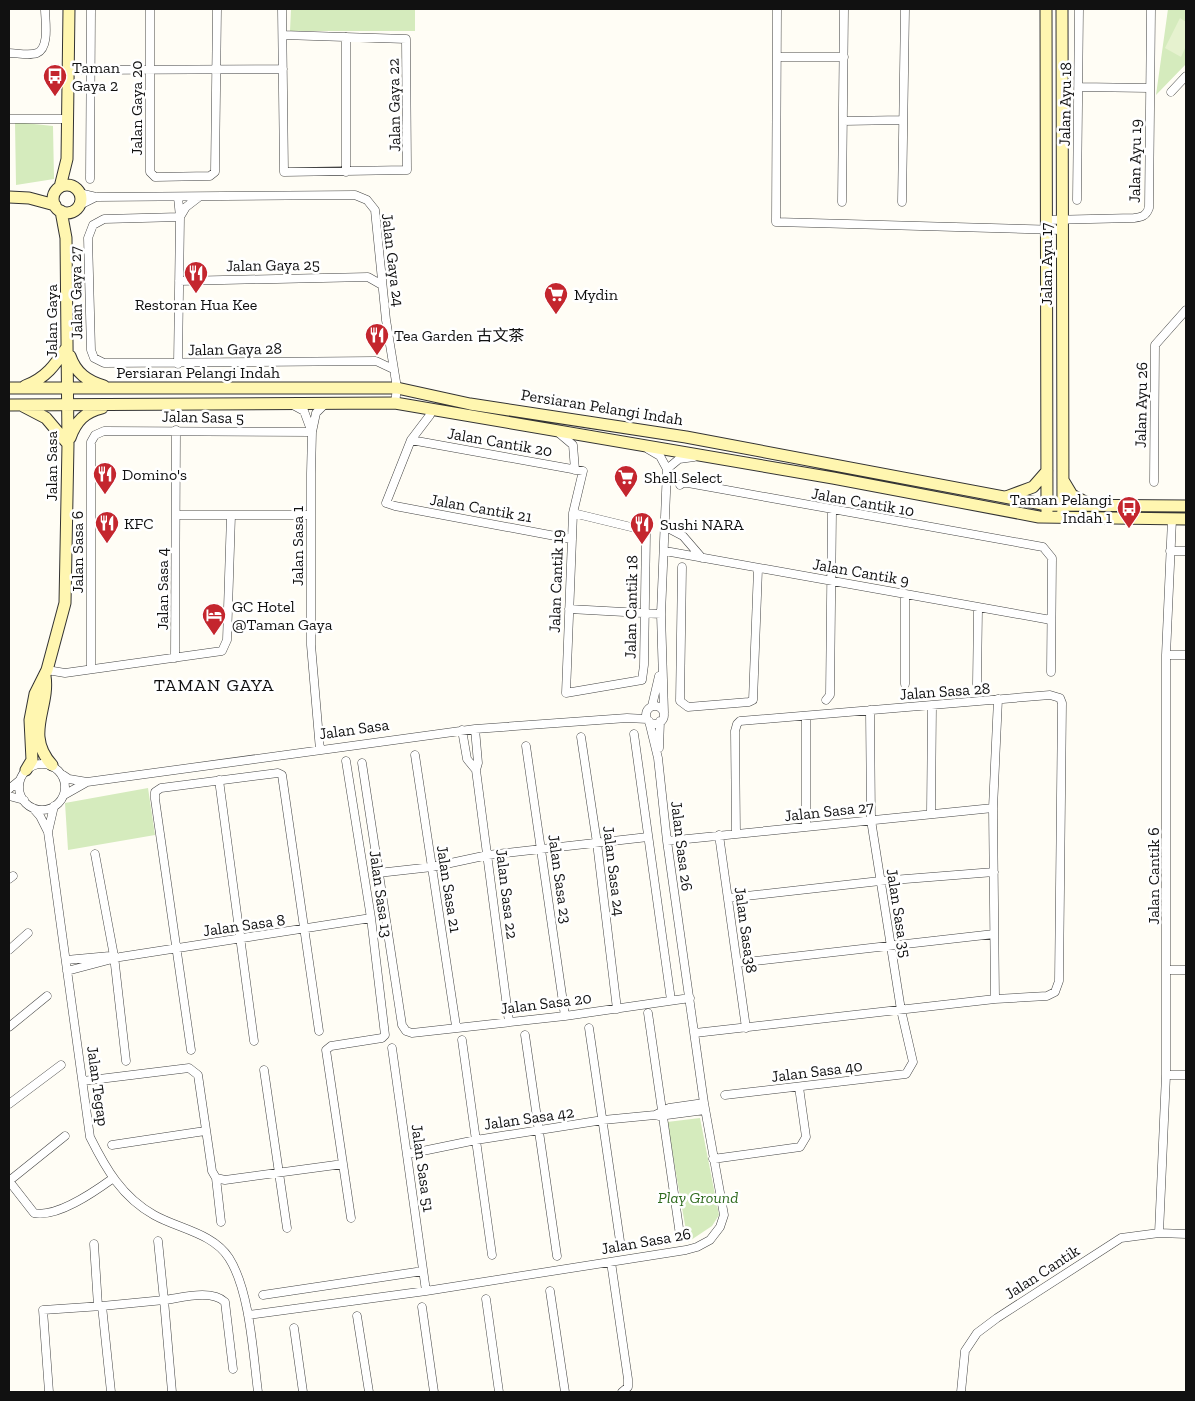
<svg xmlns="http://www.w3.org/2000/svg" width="1195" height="1401" viewBox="0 0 1195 1401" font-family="'Zilla Slab','Noto Sans SC',serif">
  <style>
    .green { fill: #d5ebbd }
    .pitch { fill: #e6f2cf }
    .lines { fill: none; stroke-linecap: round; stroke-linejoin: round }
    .street-casing { stroke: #444; stroke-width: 9 }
    .secondary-casing { stroke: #333; stroke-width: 13 }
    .street { stroke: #fff; stroke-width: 8 }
    .secondary { stroke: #fff6b0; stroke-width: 11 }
    .labels { text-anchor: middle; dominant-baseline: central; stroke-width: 5; stroke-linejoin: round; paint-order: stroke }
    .poi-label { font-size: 16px; fill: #111; stroke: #fff; text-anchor: start }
    .street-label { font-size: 16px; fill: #111; stroke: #fff }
    .park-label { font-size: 16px; font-style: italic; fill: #2f6b1f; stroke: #fff }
    .neighbourhood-label { font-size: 18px; letter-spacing: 1px; fill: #111; stroke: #fff }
  </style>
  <rect width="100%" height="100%" fill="#fffdf5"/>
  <!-- green -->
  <path class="green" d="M291,9H415V31H290Z
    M1168,9H1186V64L1156,95Z
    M15,122L53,126L54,179L16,185Z
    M148,788L155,835L68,850L65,803Z
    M700,1118L719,1215L712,1226L688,1242L667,1122Z"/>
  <!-- pitch -->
  <path class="pitch" d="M1180,18L1186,22V46L1181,57L1165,48Z"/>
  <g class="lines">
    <!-- street casing -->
    <g class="street-casing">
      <path id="street" d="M150,9V172L155,177L210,176L215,172L217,9
        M282,9C283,63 283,118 284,172L407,170L406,39L283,35
        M777,9L776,222L1062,230
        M346,37V172
        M9,53C17,53 29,56 37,53C50,48 45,20 45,9
        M777,57H844
        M69,70L283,69
        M1079,87L1149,88
        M1171,92L1186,76
        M9,119H68
        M843,121L903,120
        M90,179L91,9
        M79,193L96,197L355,195L367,200L375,210L386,320L397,388L395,403
        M1077,200L1079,9
        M842,202L844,9
        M902,202L905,9
        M80,205L96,197
        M180,217L104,219L93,225L88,238L91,350L94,358L104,363L376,361L393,369
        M180,217L186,207L199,197
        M1047,220L1134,218C1142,217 1146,216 1149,208L1151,9
        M179,281L368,277L382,285
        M178,364L180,217L178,197
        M293,405L304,411L311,430
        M432,409L430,415L411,440L386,503L395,506L571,539
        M560,434L573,445L575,470
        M411,440L583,471L573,513L566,693L642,680L644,665L646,533L635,528L573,513
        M648,449L660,456L667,469L661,614L664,713
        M667,469L679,459L694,457
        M1154,482L1155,345L1186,310
        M680,485L683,483H688L1043,547L1052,558L1051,672
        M176,515H311
        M666,527L683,536L702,558
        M665,551L1051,620
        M1170,551H1186
        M682,567L680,701L688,707L749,702L753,700L758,569
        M569,609L661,614
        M1166,655H1186
        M175,658L176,430
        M91,669V442L95,435L104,431L312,432
        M47,670L65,673L222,651L227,640L231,515
        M905,684V594
        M977,684L978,609
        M826,700L830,695L832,511
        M652,706L659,676
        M646 715a9 9 0 1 1 18 0a9 9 0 1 1-18 0Z
        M806,716V827
        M475,729L478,763L476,770L509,1022
        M462,730L467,759L476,770
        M634,734L671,1000
        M581,737L597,843L617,1009
        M526,746L565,1016
        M659,748L660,721
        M320,750L311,645V473L312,432L316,413L324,405
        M415,755L456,1026
        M362,763L402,1025L406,1031L412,1033L565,1016L690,998
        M19 787a23 23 0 1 1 46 0a23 23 0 1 1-46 0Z
        M63,775L69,779L87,782
        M219,780L254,1041
        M9,789L20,780
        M64,795L87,782L475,729L627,718L647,719
        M9,796L24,800
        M33,808L40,816L48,832L90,1137C106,1169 122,1197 154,1215C179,1229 213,1233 229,1258C250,1291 253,1354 258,1392
        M931,814L932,705
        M48,832L54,806
        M719,835L746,1028
        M667,841L993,808
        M95,854L114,956L126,1061
        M378,873L432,867L488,855L648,837
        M9,879L13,876
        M728,898L880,881L994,872
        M9,950L28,933
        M66,960L110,956
        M737,963L994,934
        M1167,970H1186
        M67,971L120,957L371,918
        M995,999L993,808L998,699
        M648,1013L680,1235
        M9,1027L47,996
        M589,1028L621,1248
        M695,1033L995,999L1047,996L1055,992L1059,981L1062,703L1060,698L1050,695L740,721L737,724L735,731L736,834
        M525,1035L557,1256
        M462,1040L492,1255
        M392,1048L426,1291
        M191,1050L155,799V792L161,788L278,773L282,775L319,1031
        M264,1070L287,1228
        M1166,1075H1186
        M83,1081L189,1068L198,1075L212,1171L216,1178L225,1180L343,1164L351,1218
        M725,1095L906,1074L913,1062L901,1010L871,820L870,710
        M9,1104L61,1065
        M659,1116L705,1110
        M112,1145L205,1131
        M408,1154L476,1140L603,1120L655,1115L669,1108L704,1103
        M713,1159L800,1147L806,1137L799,1087
        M343,1164L326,1050L331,1046L382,1038L385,1035L371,918L346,761
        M216,1178L221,1222
        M9,1181L34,1213C57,1218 94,1192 112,1179
        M9,1181L65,1136
        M1159,1233L1166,1075V655L1172,519
        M158,1241L164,1300C181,1298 211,1289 225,1302L233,1369
        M94,1244L98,1306
        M611,1262L628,1379V1387L622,1392
        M550,1291L565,1392
        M263,1295L423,1271
        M486,1299L499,1392
        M102,1306L164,1300L172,1392
        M422,1307L434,1392
        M248,1315L426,1291L686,1250L697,1247L710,1240L720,1227L724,1215L704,1103L667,841L658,758L649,721
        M357,1316L369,1392
        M294,1328L303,1392
        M49,1392L43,1310L102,1306L111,1392
        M961,1392L965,1351L977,1333L997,1318L1121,1238L1159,1233L1186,1234"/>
    </g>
    <!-- secondary casing -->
    <g class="secondary-casing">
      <path id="secondary" d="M1046,9L1047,511
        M1062,9L1063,512
        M53 199a14 14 0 1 1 28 0a14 14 0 1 1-28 0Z
        M60,187L67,159L69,9
        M9,197L29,198L55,205
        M70,356C76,373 87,381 104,386
        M25,386C46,378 55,365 67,347
        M9,388H397L470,404L686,437L1047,505L1186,506
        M9,405L395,403L833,478L1039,517L1186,519
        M23,406L46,418L68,444
        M70,438C76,421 85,412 102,408
        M1063,480L1072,495L1089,504
        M1006,497L1033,487L1047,471
        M45,676C50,708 24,734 52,765
        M26,770L32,760L30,720L35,694L47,670L65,603L68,444L66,238L61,211"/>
    </g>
    <!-- street -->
    <use href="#street" class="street"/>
    <!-- secondary -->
    <use href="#secondary" class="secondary"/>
  </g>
  <!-- icons -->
  <defs>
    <g id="bus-pin" transform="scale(1.25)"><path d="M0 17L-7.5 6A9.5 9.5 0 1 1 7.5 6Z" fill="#c4262e" stroke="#fff"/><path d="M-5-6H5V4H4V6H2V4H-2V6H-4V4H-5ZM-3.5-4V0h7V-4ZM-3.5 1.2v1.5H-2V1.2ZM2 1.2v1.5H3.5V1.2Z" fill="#fff"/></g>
    <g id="restaurant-pin" transform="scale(1.25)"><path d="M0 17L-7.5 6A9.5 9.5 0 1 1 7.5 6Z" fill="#c4262e" stroke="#fff"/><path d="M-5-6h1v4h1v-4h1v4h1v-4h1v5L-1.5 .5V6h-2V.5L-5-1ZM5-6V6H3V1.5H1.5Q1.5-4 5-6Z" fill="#fff"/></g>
    <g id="supermarket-pin" transform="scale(1.25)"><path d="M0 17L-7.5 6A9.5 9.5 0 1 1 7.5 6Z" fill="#c4262e" stroke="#fff"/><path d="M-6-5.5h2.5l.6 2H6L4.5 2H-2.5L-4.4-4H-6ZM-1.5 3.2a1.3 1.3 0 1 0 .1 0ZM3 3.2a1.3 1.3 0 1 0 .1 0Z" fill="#fff"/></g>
    <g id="hotel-pin" transform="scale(1.25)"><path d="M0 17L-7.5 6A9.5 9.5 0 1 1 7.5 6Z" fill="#c4262e" stroke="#fff"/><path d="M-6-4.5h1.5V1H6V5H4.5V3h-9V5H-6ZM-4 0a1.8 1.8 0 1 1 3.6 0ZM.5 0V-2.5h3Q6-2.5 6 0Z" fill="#fff"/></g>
  </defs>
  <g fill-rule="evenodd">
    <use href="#bus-pin" x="55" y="76"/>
    <use href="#restaurant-pin" x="196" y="273"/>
    <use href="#supermarket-pin" x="556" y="294"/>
    <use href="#restaurant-pin" x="377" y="335"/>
    <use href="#restaurant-pin" x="105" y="474"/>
    <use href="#supermarket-pin" x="626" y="477"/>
    <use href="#bus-pin" x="1129" y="508"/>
    <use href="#restaurant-pin" x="107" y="523"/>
    <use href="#restaurant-pin" x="642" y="524"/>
    <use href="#hotel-pin" x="214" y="615"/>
  </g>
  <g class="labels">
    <!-- poi labels -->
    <g class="poi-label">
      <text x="72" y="67">Taman<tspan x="72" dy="18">Gaya 2</tspan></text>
      <text x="574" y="294">Mydin</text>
      <text x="196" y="304" text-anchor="middle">Restoran Hua Kee</text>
      <text x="394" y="335">Tea Garden 古文茶</text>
      <text x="122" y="474">Domino's</text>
      <text x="644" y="477">Shell Select</text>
      <text x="1112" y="499" text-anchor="end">Taman Pelangi<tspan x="1112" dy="18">Indah 1</tspan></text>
      <text x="124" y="523">KFC</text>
      <text x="660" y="524">Sushi NARA</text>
      <text x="232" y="606">GC Hotel<tspan x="232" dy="18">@Taman Gaya</tspan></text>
    </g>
    <!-- street labels -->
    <g class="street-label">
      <text transform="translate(1065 104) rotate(-89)">Jalan Ayu 18</text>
      <text transform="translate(394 105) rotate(-91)">Jalan Gaya 22</text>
      <text transform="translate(136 108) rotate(-90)">Jalan Gaya 20</text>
      <text transform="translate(1135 161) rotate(-89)">Jalan Ayu 19</text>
      <text transform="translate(393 260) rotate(83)">Jalan Gaya 24</text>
      <text transform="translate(1046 264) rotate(-90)">Jalan Ayu 17</text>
      <text transform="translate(273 265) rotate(-1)">Jalan Gaya 25</text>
      <text transform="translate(76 293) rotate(-91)">Jalan Gaya 27</text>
      <text transform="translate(51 321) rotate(-90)">Jalan Gaya</text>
      <text transform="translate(235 349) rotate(-1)">Jalan Gaya 28</text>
      <text x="198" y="372">Persiaran Pelangi Indah</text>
      <text transform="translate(1141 405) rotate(-89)">Jalan Ayu 26</text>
      <text transform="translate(602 407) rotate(9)">Persiaran Pelangi Indah</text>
      <text transform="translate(203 417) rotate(1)">Jalan Sasa 5</text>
      <text transform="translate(500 442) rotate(10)">Jalan Cantik 20</text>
      <text transform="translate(51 466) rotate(-90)">Jalan Sasa</text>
      <text transform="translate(863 502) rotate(10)">Jalan Cantik 10</text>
      <text transform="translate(481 508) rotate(10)">Jalan Cantik 21</text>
      <text transform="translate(297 546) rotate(-90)">Jalan Sasa 1</text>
      <text transform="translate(77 552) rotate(-90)">Jalan Sasa 6</text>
      <text transform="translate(861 572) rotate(10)">Jalan Cantik 9</text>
      <text transform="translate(556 581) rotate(-88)">Jalan Cantik 19</text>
      <text transform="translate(162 589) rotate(-90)">Jalan Sasa 4</text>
      <text transform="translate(631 607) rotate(-89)">Jalan Cantik 18</text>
      <text transform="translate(945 691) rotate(-4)">Jalan Sasa 28</text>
      <text transform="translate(354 729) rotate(-8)">Jalan Sasa</text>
      <text transform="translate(829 811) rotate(-6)">Jalan Sasa 27</text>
      <text transform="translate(682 846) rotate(83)">Jalan Sasa 26</text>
      <text transform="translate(614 871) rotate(83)">Jalan Sasa 24</text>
      <text transform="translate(1153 876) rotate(-90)">Jalan Cantik 6</text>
      <text transform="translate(560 879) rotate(82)">Jalan Sasa 23</text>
      <text transform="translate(449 889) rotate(81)">Jalan Sasa 21</text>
      <text transform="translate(381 894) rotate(82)">Jalan Sasa 13</text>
      <text transform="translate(507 894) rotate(83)">Jalan Sasa 22</text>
      <text transform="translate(899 913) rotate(81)">Jalan Sasa 35</text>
      <text transform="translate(244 925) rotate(-8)">Jalan Sasa 8</text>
      <text transform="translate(746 930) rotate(82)">Jalan Sasa38</text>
      <text transform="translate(546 1003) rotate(-7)">Jalan Sasa 20</text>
      <text transform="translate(817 1071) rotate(-7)">Jalan Sasa 40</text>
      <text transform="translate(98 1086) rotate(82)">Jalan Tegap</text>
      <text transform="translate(529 1118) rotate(-8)">Jalan Sasa 42</text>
      <text transform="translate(423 1168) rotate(82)">Jalan Sasa 51</text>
      <text transform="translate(646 1241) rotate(-10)">Jalan Sasa 26</text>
      <text transform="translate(1042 1272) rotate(-33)">Jalan Cantik</text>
    </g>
    <!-- park labels -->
    <g class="park-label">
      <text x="698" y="1197">Play Ground</text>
    </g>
    <!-- neighbourhood labels -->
    <g class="neighbourhood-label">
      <text x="214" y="685">TAMAN GAYA</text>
    </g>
  </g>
  <!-- border -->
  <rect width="1195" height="1401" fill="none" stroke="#111111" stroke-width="20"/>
</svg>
